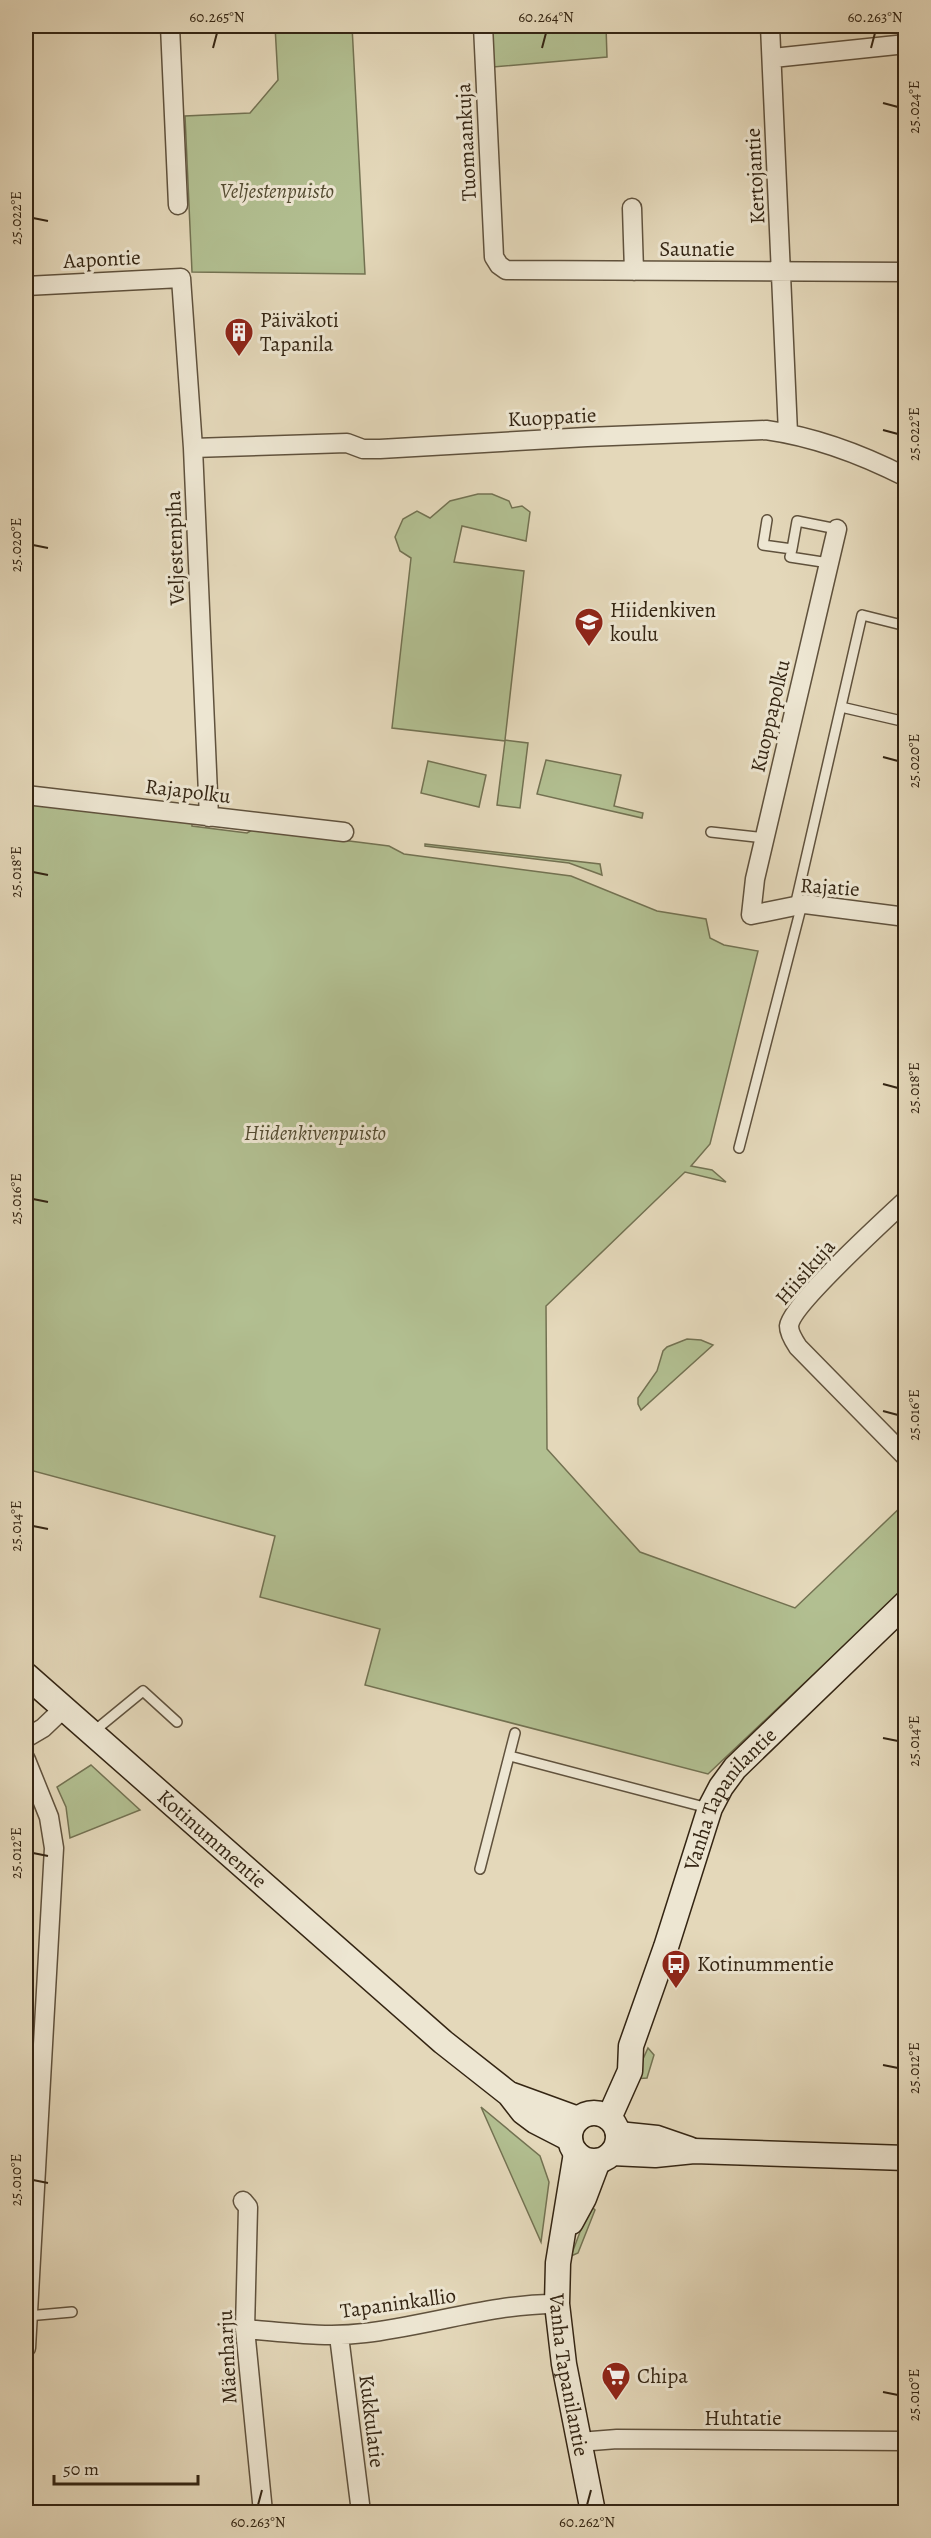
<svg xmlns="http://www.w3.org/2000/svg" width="931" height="2538" viewBox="0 0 931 2538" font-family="Alegreya,serif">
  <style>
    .green { fill: #b2bf91; stroke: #737252; stroke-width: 1.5 }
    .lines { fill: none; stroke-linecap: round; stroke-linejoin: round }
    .lane-casing { stroke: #60523d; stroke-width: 12 }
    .street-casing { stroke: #60523d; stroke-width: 21 }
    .secondary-casing { stroke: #342513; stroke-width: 27 }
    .lane { stroke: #ede6d2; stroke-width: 9 }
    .street { stroke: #ede6d2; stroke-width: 18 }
    .secondary { stroke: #ede6d2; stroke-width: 24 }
    .ticks { fill: none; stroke: #342513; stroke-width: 2 }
    .labels { text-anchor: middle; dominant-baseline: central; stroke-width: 6; stroke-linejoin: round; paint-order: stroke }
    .street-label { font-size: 21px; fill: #342513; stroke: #ede6d2 }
    .park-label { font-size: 21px; font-style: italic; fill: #544c32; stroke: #ede6d2 }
    .poi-label { font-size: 21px; fill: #342513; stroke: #ede6d2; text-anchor: start }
    .neatline { fill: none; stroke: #342513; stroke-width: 2 }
    .ticks-label { font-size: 15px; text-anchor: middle; fill: #342513 }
  </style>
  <rect width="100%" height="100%" fill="#e4d8ba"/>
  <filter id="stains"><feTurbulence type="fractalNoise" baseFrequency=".00333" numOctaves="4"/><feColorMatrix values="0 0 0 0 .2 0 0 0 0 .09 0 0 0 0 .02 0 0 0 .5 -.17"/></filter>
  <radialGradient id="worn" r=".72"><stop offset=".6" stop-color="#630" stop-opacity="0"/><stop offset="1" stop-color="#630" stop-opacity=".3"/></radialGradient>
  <!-- green -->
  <path class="green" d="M275,26H352L365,274L192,272L185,116L250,113L278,80Z
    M497,26H606L607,57L493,67L492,32Z
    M478,494H492L509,501L512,508L522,506L530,512L526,541L462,526L454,562L524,571L505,740L528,743L520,808L497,805L505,741L392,728L411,558L400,551L395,537L403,519L417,511L430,518L450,501Z
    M546,760L621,775L614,806L643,813L642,818L537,794Z
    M428,761L486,775L479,807L421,793Z
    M26,804L192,822V826L247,833L254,829L389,846L404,854L571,876L657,911L706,919L710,938L724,945L758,951L710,1144L691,1166L712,1170L726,1182L685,1172L546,1306L547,1449L640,1552L795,1608L905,1503V1588L708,1774L365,1685L380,1629L260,1597L275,1536L26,1469Z
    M425,844L600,864L602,875L569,863L425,846Z
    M687,1339L701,1340L713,1345L641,1410L638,1404V1398L657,1371L663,1351L667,1347Z
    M91,1765L140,1810L70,1838L66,1807L57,1787Z
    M648,2048L654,2055L647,2078L634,2079Z
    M481,2107L540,2156L549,2182L541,2242Z
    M590,2205L595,2210L578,2253L571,2256Z"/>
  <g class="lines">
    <!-- lane casing -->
    <g class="lane-casing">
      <path id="lane" d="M767,520L763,545L792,549L790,557L829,563
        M792,549L797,521L837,529
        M841,707L906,722
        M711,832L765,838
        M795,906L862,615L906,626
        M739,1148L802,904
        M93,1732L143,1691L177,1722
        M510,1756L708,1808
        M480,1869L515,1733
        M27,2316L72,2312"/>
    </g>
    <!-- street casing -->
    <g class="street-casing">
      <path id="street" d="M170,26L178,205
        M483,26L494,257L499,265L506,270L906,272
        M770,26L788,433
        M773,58L906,44
        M632,208L634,271
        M26,286L181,278L193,448L209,817
        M193,448L347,443L363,449H380L587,437L766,430C816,437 861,454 906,477
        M837,529L755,879L751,915L805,904L906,917
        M26,795L344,832
        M906,1200C886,1219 791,1305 789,1326C789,1333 794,1341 798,1347L906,1457
        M26,1738L43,1728L63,1709
        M26,1760L49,1817L54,1848L26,2348
        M243,2201L248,2207L245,2329L263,2512
        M245,2329C285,2332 325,2338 365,2333C426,2326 497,2303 557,2304
        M339,2336L361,2512
        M579,2442L617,2439L906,2441"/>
    </g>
    <!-- secondary casing -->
    <g class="secondary-casing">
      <g id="secondary">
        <path id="s1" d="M26,1675L443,2042L509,2094L523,2112L535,2121L570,2139"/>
        <path d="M512,2095L578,2119"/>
        <circle cx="594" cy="2137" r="24"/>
        <path id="s2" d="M609,2118L630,2071L631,2046L666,1947L710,1808L721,1787L735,1768L906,1603"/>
        <path d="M618,2134L657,2138L689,2149"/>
        <path id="s3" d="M576,2153L558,2263L557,2304L564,2364L593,2512"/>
        <path d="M612,2153L655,2155L694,2151L906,2158"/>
        <path d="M571,2222L584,2198L598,2161"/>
      </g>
    </g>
    <!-- lane -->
    <use href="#lane" class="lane"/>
    <!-- street -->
    <use href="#street" class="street"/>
    <!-- secondary -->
    <use href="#secondary" class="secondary"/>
  </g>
  <!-- ticks -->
  <path class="ticks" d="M213,48L217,33M542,48L546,33M871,48L875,33M883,103L898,107M33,218L48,221M883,430L898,434M33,545L48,548M883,757L898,761M33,872L48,875M883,1084L898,1088M33,1199L48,1202M883,1411L898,1415M33,1526L48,1529M883,1738L898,1741M33,1853L48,1856M883,2065L898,2068M33,2180L48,2183M883,2392L898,2395M258,2505L262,2490M587,2505L591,2490"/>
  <!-- icons -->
  <defs>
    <g id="building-pin" transform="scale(1.5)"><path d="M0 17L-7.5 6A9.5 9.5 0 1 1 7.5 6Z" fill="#8f2418" stroke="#ede6d2"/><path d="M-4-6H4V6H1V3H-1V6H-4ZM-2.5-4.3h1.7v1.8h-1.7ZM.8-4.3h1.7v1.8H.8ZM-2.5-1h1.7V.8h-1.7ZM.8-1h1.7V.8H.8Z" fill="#fff"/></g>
    <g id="school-pin" transform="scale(1.5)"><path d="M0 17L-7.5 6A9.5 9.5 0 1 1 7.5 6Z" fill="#8f2418" stroke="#ede6d2"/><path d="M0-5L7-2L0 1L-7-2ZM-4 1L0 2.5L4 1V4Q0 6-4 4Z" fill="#fff"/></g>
    <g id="bus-pin" transform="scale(1.5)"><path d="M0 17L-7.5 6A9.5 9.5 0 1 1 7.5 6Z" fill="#8f2418" stroke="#ede6d2"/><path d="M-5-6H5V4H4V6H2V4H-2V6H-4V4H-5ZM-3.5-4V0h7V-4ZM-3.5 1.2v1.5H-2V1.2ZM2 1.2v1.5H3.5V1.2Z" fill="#fff"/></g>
    <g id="supermarket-pin" transform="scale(1.5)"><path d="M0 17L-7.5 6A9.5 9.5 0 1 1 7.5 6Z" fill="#8f2418" stroke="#ede6d2"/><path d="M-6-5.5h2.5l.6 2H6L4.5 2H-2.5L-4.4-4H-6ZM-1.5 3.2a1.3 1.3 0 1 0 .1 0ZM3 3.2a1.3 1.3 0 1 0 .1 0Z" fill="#fff"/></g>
  </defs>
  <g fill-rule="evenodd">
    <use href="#building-pin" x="239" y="332"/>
    <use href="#school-pin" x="589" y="622"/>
    <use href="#bus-pin" x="676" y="1964"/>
    <use href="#supermarket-pin" x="616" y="2376"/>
  </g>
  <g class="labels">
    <!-- street labels -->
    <g class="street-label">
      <text transform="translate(466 142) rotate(-93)">Tuomaankuja</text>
      <text transform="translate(755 176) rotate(-93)">Kertojantie</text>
      <text x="697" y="249">Saunatie</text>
      <text transform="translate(102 259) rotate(-3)">Aapontie</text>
      <text transform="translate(552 417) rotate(-3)">Kuoppatie</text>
      <text transform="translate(175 548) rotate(-92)">Veljestenpiha</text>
      <text transform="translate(770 716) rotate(-77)">Kuoppapolku</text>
      <text transform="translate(188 791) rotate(7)">Rajapolku</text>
      <text transform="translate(830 887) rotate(4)">Rajatie</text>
      <text transform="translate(805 1272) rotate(-49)">Hiisikuja</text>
      <text stroke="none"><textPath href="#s2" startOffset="345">Vanha Tapanilantie</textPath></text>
      <text stroke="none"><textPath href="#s1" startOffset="248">Kotinummentie</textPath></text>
      <text transform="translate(398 2303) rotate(-8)">Tapaninkallio</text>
      <text transform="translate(227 2357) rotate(-93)">Mäenharju</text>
      <text stroke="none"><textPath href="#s3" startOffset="224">Vanha Tapanilantie</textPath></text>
      <text x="743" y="2418">Huhtatie</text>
      <text transform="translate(372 2421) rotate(83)">Kukkulatie</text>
    </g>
    <!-- park labels -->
    <g class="park-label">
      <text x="277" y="191">Veljestenpuisto</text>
      <text x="315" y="1133">Hiidenkivenpuisto</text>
    </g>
    <!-- poi labels -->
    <g class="poi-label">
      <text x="260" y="320">Päiväkoti<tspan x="260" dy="24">Tapanila</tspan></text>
      <text x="610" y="610">Hiidenkiven<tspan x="610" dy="24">koulu</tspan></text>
      <text x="697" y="1964">Kotinummentie</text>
      <text x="637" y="2376">Chipa</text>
    </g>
  </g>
  <!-- margin -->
  <rect width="931" height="2538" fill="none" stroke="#e4d8ba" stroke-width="66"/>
  <!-- scale -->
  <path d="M54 2475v9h144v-9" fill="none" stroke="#342513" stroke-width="3"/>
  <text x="63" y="2475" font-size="18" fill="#342513" stroke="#ede6d2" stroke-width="4.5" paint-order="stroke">50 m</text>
  <rect x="33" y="33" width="865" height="2472" class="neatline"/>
  <g class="ticks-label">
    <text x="217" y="22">60.265°N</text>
    <text x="546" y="22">60.264°N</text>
    <text x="875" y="22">60.263°N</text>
    <text transform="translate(914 107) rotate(-90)" y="5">25.024°E</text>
    <text transform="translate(16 218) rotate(-90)" y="5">25.022°E</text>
    <text transform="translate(914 434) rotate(-90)" y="5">25.022°E</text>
    <text transform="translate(16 545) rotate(-90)" y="5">25.020°E</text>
    <text transform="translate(914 761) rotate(-90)" y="5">25.020°E</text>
    <text transform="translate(16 872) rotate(-90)" y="5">25.018°E</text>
    <text transform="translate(914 1088) rotate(-90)" y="5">25.018°E</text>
    <text transform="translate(16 1199) rotate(-90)" y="5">25.016°E</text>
    <text transform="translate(914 1415) rotate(-90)" y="5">25.016°E</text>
    <text transform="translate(16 1526) rotate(-90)" y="5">25.014°E</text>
    <text transform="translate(914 1741) rotate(-90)" y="5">25.014°E</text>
    <text transform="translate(16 1853) rotate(-90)" y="5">25.012°E</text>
    <text transform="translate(914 2068) rotate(-90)" y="5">25.012°E</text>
    <text transform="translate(16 2180) rotate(-90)" y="5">25.010°E</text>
    <text transform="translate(914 2395) rotate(-90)" y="5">25.010°E</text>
    <text x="258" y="2527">60.263°N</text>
    <text x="587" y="2527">60.262°N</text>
  </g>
  <rect width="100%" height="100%" filter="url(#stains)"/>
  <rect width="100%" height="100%" fill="url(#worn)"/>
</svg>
